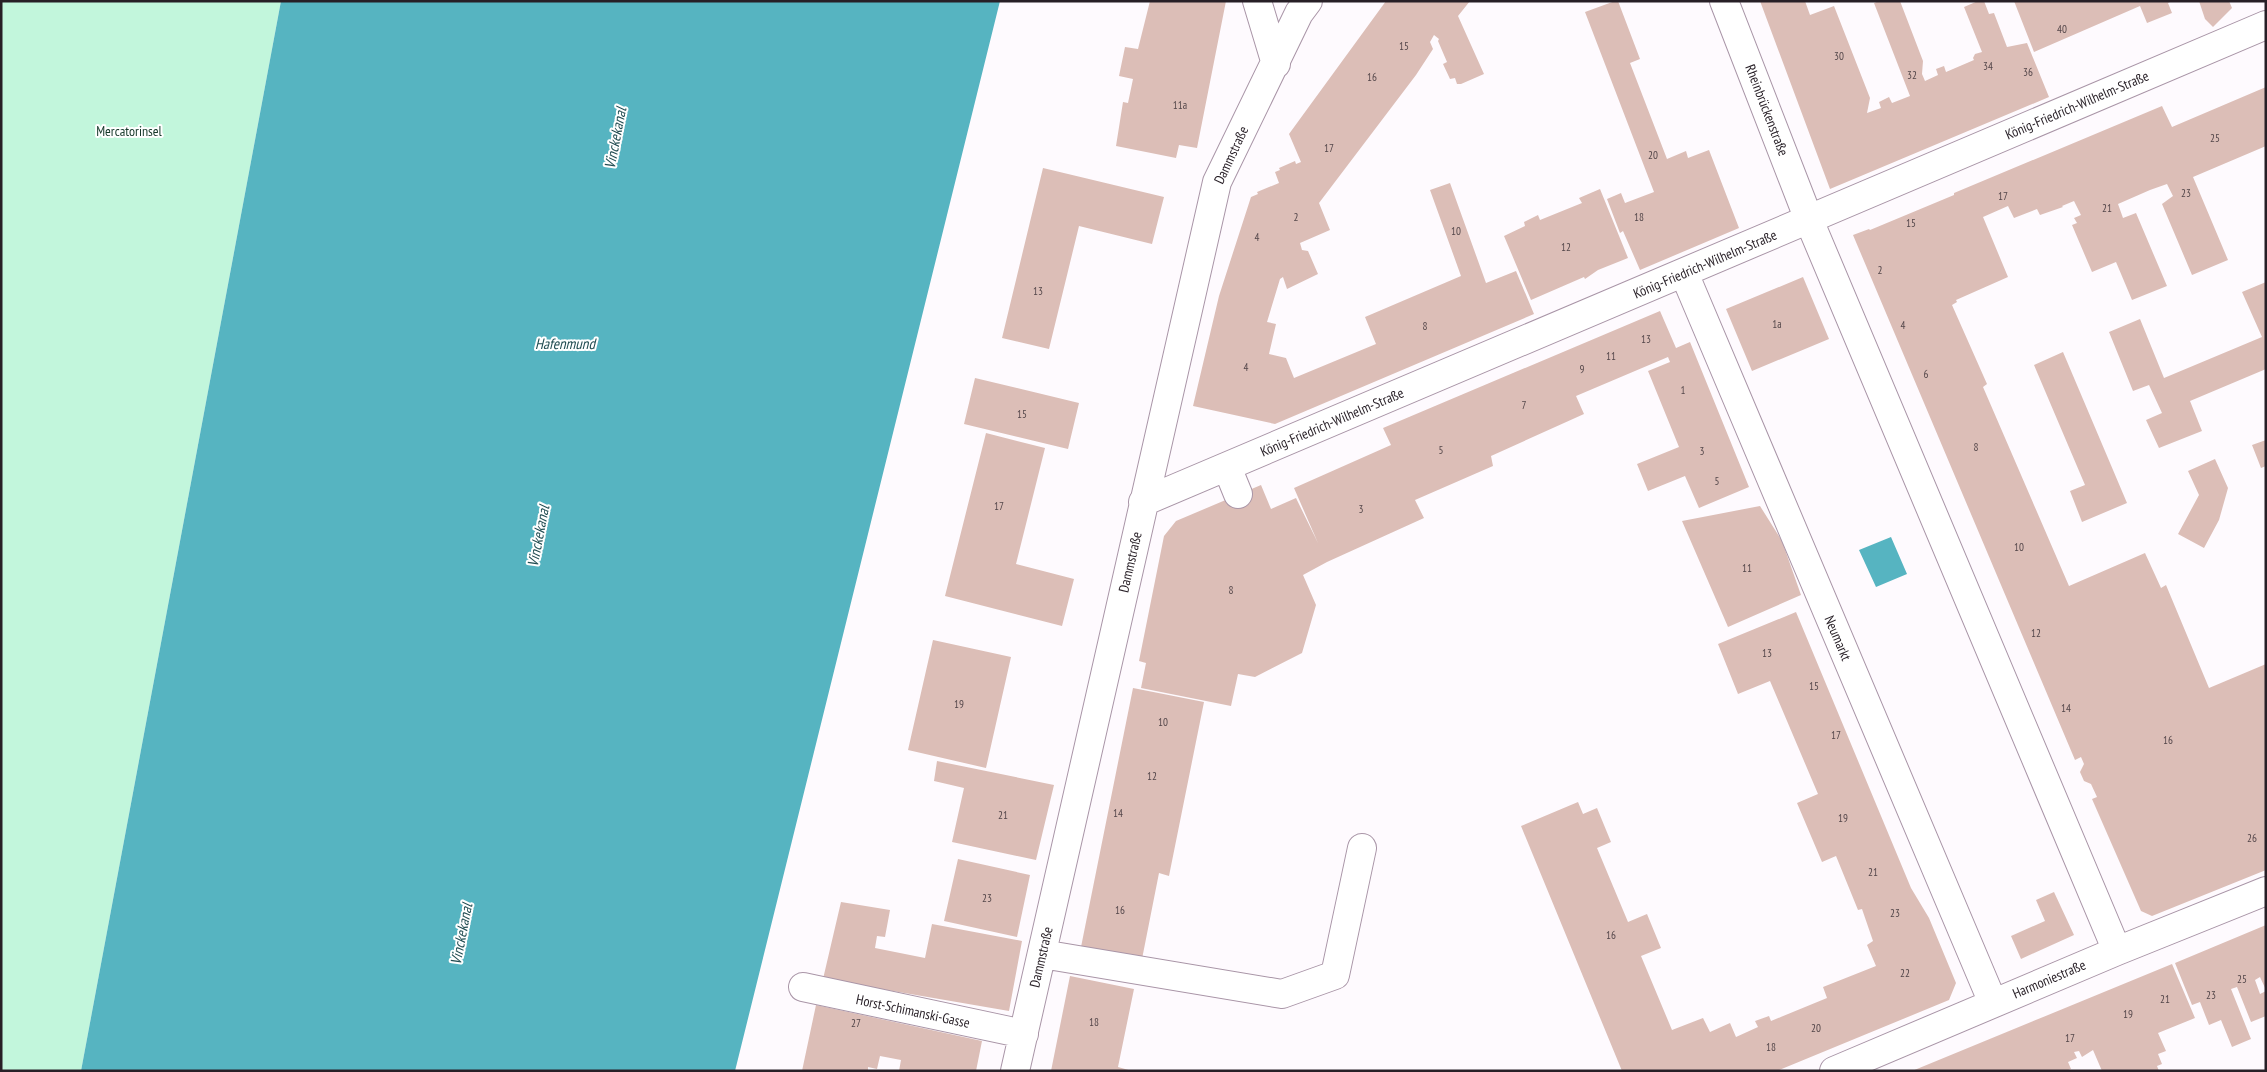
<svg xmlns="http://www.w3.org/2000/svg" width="2267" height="1072" viewBox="0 0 2267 1072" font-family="'PT Sans Narrow',sans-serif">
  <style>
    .green { fill: #c2f6dc }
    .water { fill: #56b4c1 }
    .building { fill: #dcbeb7 }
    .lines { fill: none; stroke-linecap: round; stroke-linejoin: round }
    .minor-casing { stroke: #a995a7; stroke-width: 30 }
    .minor { stroke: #fff; stroke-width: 28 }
    .labels { text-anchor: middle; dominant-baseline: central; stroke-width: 4; stroke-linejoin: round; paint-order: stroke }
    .number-label { font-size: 11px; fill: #54474a }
    .street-label { font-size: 14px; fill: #271f26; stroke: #fff }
    .park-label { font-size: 14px; fill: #153729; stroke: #fff }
    .water-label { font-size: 15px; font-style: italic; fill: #224d52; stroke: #fff }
  </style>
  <rect width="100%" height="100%" fill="#fefafe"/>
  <!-- green -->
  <path class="green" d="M1,1H281L81,1071H1Z"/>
  <!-- water -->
  <path class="water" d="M281,1H1000L735,1071H81Z
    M1891,537L1907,574L1876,587L1859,550Z"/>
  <!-- building -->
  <path class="building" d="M1150,1H1226L1197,148L1179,145L1176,158L1116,146L1123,102L1128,103L1133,79L1119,76L1125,47L1138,49Z
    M1386,1H1470L1458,16L1484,74L1461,84H1457L1455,78L1450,79L1443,64L1447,62L1438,41L1439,39L1434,35L1430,42L1433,49L1416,75L1319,203L1330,230L1300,243L1302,250L1308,251L1318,274L1287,289L1283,277L1280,279L1267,322L1276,324L1269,354L1286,358L1294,378L1376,344L1365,317L1461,276L1430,190L1450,183L1486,283L1516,271L1534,314L1275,424L1193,406L1219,296L1251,197L1258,194L1257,192L1279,183L1275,172L1280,170L1279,168L1295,161L1296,164L1301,162L1289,134Z
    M1615,1H1618L1640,59L1630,63L1667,159L1686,151L1688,158L1709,150L1739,228L1640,270L1623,231L1620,233L1607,199L1621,193L1625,203L1654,192L1585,12Z
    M1760,1H1805L1810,15L1834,6L1870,98L1867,113L1881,108L1879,102L1889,97L1892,103L1910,96L1874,3L1879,1H1900L1923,61L1922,74L1925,81L1938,75L1936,69L1944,66L1946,72L1974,60L1973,58L1975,54L1982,52L1964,7L1978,1H1984L1989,14L1994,13L2007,47L2027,43L2049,97L1830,189Z
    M2014,1H2172L2168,3L2172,13L2147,23L2140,6L2034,52Z
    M2199,1H2229L2232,8L2213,27L2205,19Z
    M2266,87V146L2193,177L2228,260L2192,275L2162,204L2173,196L2167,184L2150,190L2118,204L2123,218L2136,213L2167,286L2132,300L2116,262L2092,272L2072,225L2077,223L2074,218L2081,215L2074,201L2062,206L2063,207L2040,215L2037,209L2014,218L2008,206L1983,217L2008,277L1956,300L1957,302L1952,305L1987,384L1983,387L2069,586L2145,553L2161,588L2166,585L2209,688L2266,664V870L2152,916L2141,911L2092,799L2097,797L2091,784L2084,781L2080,772L2084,764L2081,757L2075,760L1853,235L1869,229L1870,230L1954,195V193L2162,106L2172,127Z
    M1043,168L1164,197L1152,244L1079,226L1049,349L1002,338Z
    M1600,189L1628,258L1598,270L1585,279L1584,277L1531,300L1504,236L1525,226L1524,222L1538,215L1540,220L1582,203L1579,198Z
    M1803,277L1829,339L1752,371L1726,309Z
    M2266,282V369L2190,401L2202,431L2159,448L2146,420L2162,413L2149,385L2133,391L2109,332L2140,319L2164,378L2262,337L2242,292Z
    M1660,311L1676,348L1690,342L1749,487L1699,508L1685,476L1648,491L1637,464L1679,447L1648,371L1670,362L1668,357L1576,396L1584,414L1491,456L1493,466L1415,500L1424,518L1327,562L1303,575L1316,605L1302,653L1255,677L1238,674L1231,706L1141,688L1146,663L1139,661L1164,536L1176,521L1261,485L1271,509L1296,498L1318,543L1294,488L1391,445L1383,428Z
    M2063,352L2127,503L2082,522L2070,491L2085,485L2034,365Z
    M975,378L1079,403L1068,449L964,424Z
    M986,433L1045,448L1016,564L1074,579L1062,626L945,596Z
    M2266,440V466L2261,468L2252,445Z
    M2215,459L2228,488L2219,520L2204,548L2178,534L2199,495L2188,471Z
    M1760,506L1782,541L1801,595L1728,627L1682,521Z
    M1796,612L1911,888L1929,918L1956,983L1949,1000L1777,1071H1622L1521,826L1578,802L1583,814L1597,808L1611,842L1597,848L1628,922L1647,914L1661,948L1641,956L1672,1030L1703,1018L1710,1032L1730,1023L1736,1037L1758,1027L1755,1021L1769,1016L1771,1021L1827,998L1823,987L1876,966L1867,945L1873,941L1862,909L1858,910L1836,856L1822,862L1797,803L1818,794L1770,681L1738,694L1718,644Z
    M933,640L1011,657L986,768L908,750Z
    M1133,688L1204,702L1169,876L1159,873L1142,959L1081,947Z
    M937,761L1054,785L1036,860L952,842L964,788L934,781Z
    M958,859L1030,875L1017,937L944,921Z
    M2054,892L2074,935L2021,959L2011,936L2045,921L2036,900Z
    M841,902L890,910L885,937L877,936L875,948L925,958L932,924L1022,941L1009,1011L823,979Z
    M2266,925V990L2260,977L2255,980L2260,994L2266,991V1016L2251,1022L2237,987L2231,989L2251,1039L2232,1047L2221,1020L2209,1025L2200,1002L2192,1005L2175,963Z
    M2172,964L2195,1018L2158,1033L2166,1051L2158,1054L2162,1064L2157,1066L2159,1071H2102L2093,1050L2082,1057L2079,1051L2074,1052L2077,1058L2068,1062L2071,1069L2066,1071H1912Z
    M1070,976L1134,989L1118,1067L1132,1071H1051Z
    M816,1005L982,1041L976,1071H899L901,1060L880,1056L877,1069L868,1067V1071H802Z"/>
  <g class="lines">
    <!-- minor casing -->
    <g class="minor-casing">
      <path id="minor" d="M1257,1L1276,64
        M1724,1L1809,220L2117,951
        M1684,273L1993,1003
        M1227,467L1238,494
        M1143,502L2266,25
        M1042,954L1282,994L1335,975L1362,848
        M803,987L1024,1034
        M1015,1071L1217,182L1299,13L1308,1
        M1834,1071L2117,951L2266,891"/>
    </g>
    <!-- minor -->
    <use href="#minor" class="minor"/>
  </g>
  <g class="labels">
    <!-- number labels -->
    <g class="number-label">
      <text x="2062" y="29">40</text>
      <text x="1404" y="46">15</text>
      <text x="1839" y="56">30</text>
      <text x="1988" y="66">34</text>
      <text x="2028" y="72">36</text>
      <text x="1912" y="75">32</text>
      <text x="1372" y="77">16</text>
      <text x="1180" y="105">11a</text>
      <text x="2215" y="138">25</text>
      <text x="1329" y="148">17</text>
      <text x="1653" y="155">20</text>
      <text x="2186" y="193">23</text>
      <text x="2003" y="196">17</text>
      <text x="2107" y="208">21</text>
      <text x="1296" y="217">2</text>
      <text x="1639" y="217">18</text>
      <text x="1911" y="223">15</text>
      <text x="1456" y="231">10</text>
      <text x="1257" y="237">4</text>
      <text x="1566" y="247">12</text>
      <text x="1880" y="270">2</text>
      <text x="1038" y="291">13</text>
      <text x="1777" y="324">1a</text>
      <text x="1903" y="325">4</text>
      <text x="1425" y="326">8</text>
      <text x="1646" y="339">13</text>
      <text x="1611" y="356">11</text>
      <text x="1246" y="367">4</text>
      <text x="1582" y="369">9</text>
      <text x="1926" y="374">6</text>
      <text x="1683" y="390">1</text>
      <text x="1524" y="405">7</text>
      <text x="1022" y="414">15</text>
      <text x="1976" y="447">8</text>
      <text x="1441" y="450">5</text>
      <text x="1702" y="451">3</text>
      <text x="1717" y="481">5</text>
      <text x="999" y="506">17</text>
      <text x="1361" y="509">3</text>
      <text x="2019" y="547">10</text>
      <text x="1747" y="568">11</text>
      <text x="1231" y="590">8</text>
      <text x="2036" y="633">12</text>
      <text x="1767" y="653">13</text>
      <text x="1814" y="686">15</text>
      <text x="959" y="704">19</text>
      <text x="2066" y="708">14</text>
      <text x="1163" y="722">10</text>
      <text x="1836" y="735">17</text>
      <text x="2168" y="740">16</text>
      <text x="1152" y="776">12</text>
      <text x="1118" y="813">14</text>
      <text x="1003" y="815">21</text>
      <text x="1843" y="818">19</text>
      <text x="2252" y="838">26</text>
      <text x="1873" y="872">21</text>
      <text x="987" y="898">23</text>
      <text x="1120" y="910">16</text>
      <text x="1895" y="913">23</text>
      <text x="1611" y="935">16</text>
      <text x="1905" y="973">22</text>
      <text x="2242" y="979">25</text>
      <text x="2211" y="995">23</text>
      <text x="2165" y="999">21</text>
      <text x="2128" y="1014">19</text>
      <text x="1094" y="1022">18</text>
      <text x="856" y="1023">27</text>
      <text x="1816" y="1028">20</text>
      <text x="2070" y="1038">17</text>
      <text x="1771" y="1047">18</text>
    </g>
    <!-- street labels -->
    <g class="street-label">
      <text transform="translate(2077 105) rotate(-23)">König-Friedrich-Wilhelm-Straße</text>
      <text transform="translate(1767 110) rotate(69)">Rheinbrückenstraße</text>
      <text transform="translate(1231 155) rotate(-65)">Dammstraße</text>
      <text transform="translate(1705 264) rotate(-23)">König-Friedrich-Wilhelm-Straße</text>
      <text transform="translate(1332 422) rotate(-23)">König-Friedrich-Wilhelm-Straße</text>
      <text transform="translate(1130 562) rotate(-77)">Dammstraße</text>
      <text transform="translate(1838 638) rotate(67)">Neumarkt</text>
      <text transform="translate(1041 957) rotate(-77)">Dammstraße</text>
      <text transform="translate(2049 979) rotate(-23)">Harmoniestraße</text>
      <text transform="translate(913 1011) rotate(12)">Horst-Schimanski-Gasse</text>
    </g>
    <!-- park labels -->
    <g class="park-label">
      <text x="129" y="131">Mercatorinsel</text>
    </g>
    <!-- water labels -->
    <g class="water-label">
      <text transform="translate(615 138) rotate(-79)">Vinckekanal</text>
      <text x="565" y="343">Hafenmund</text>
      <text transform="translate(538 536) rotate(-79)">Vinckekanal</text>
      <text transform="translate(461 934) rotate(-79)">Vinckekanal</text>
    </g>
  </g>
  <!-- border -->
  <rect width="2267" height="1072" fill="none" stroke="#271f26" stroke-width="5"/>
</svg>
